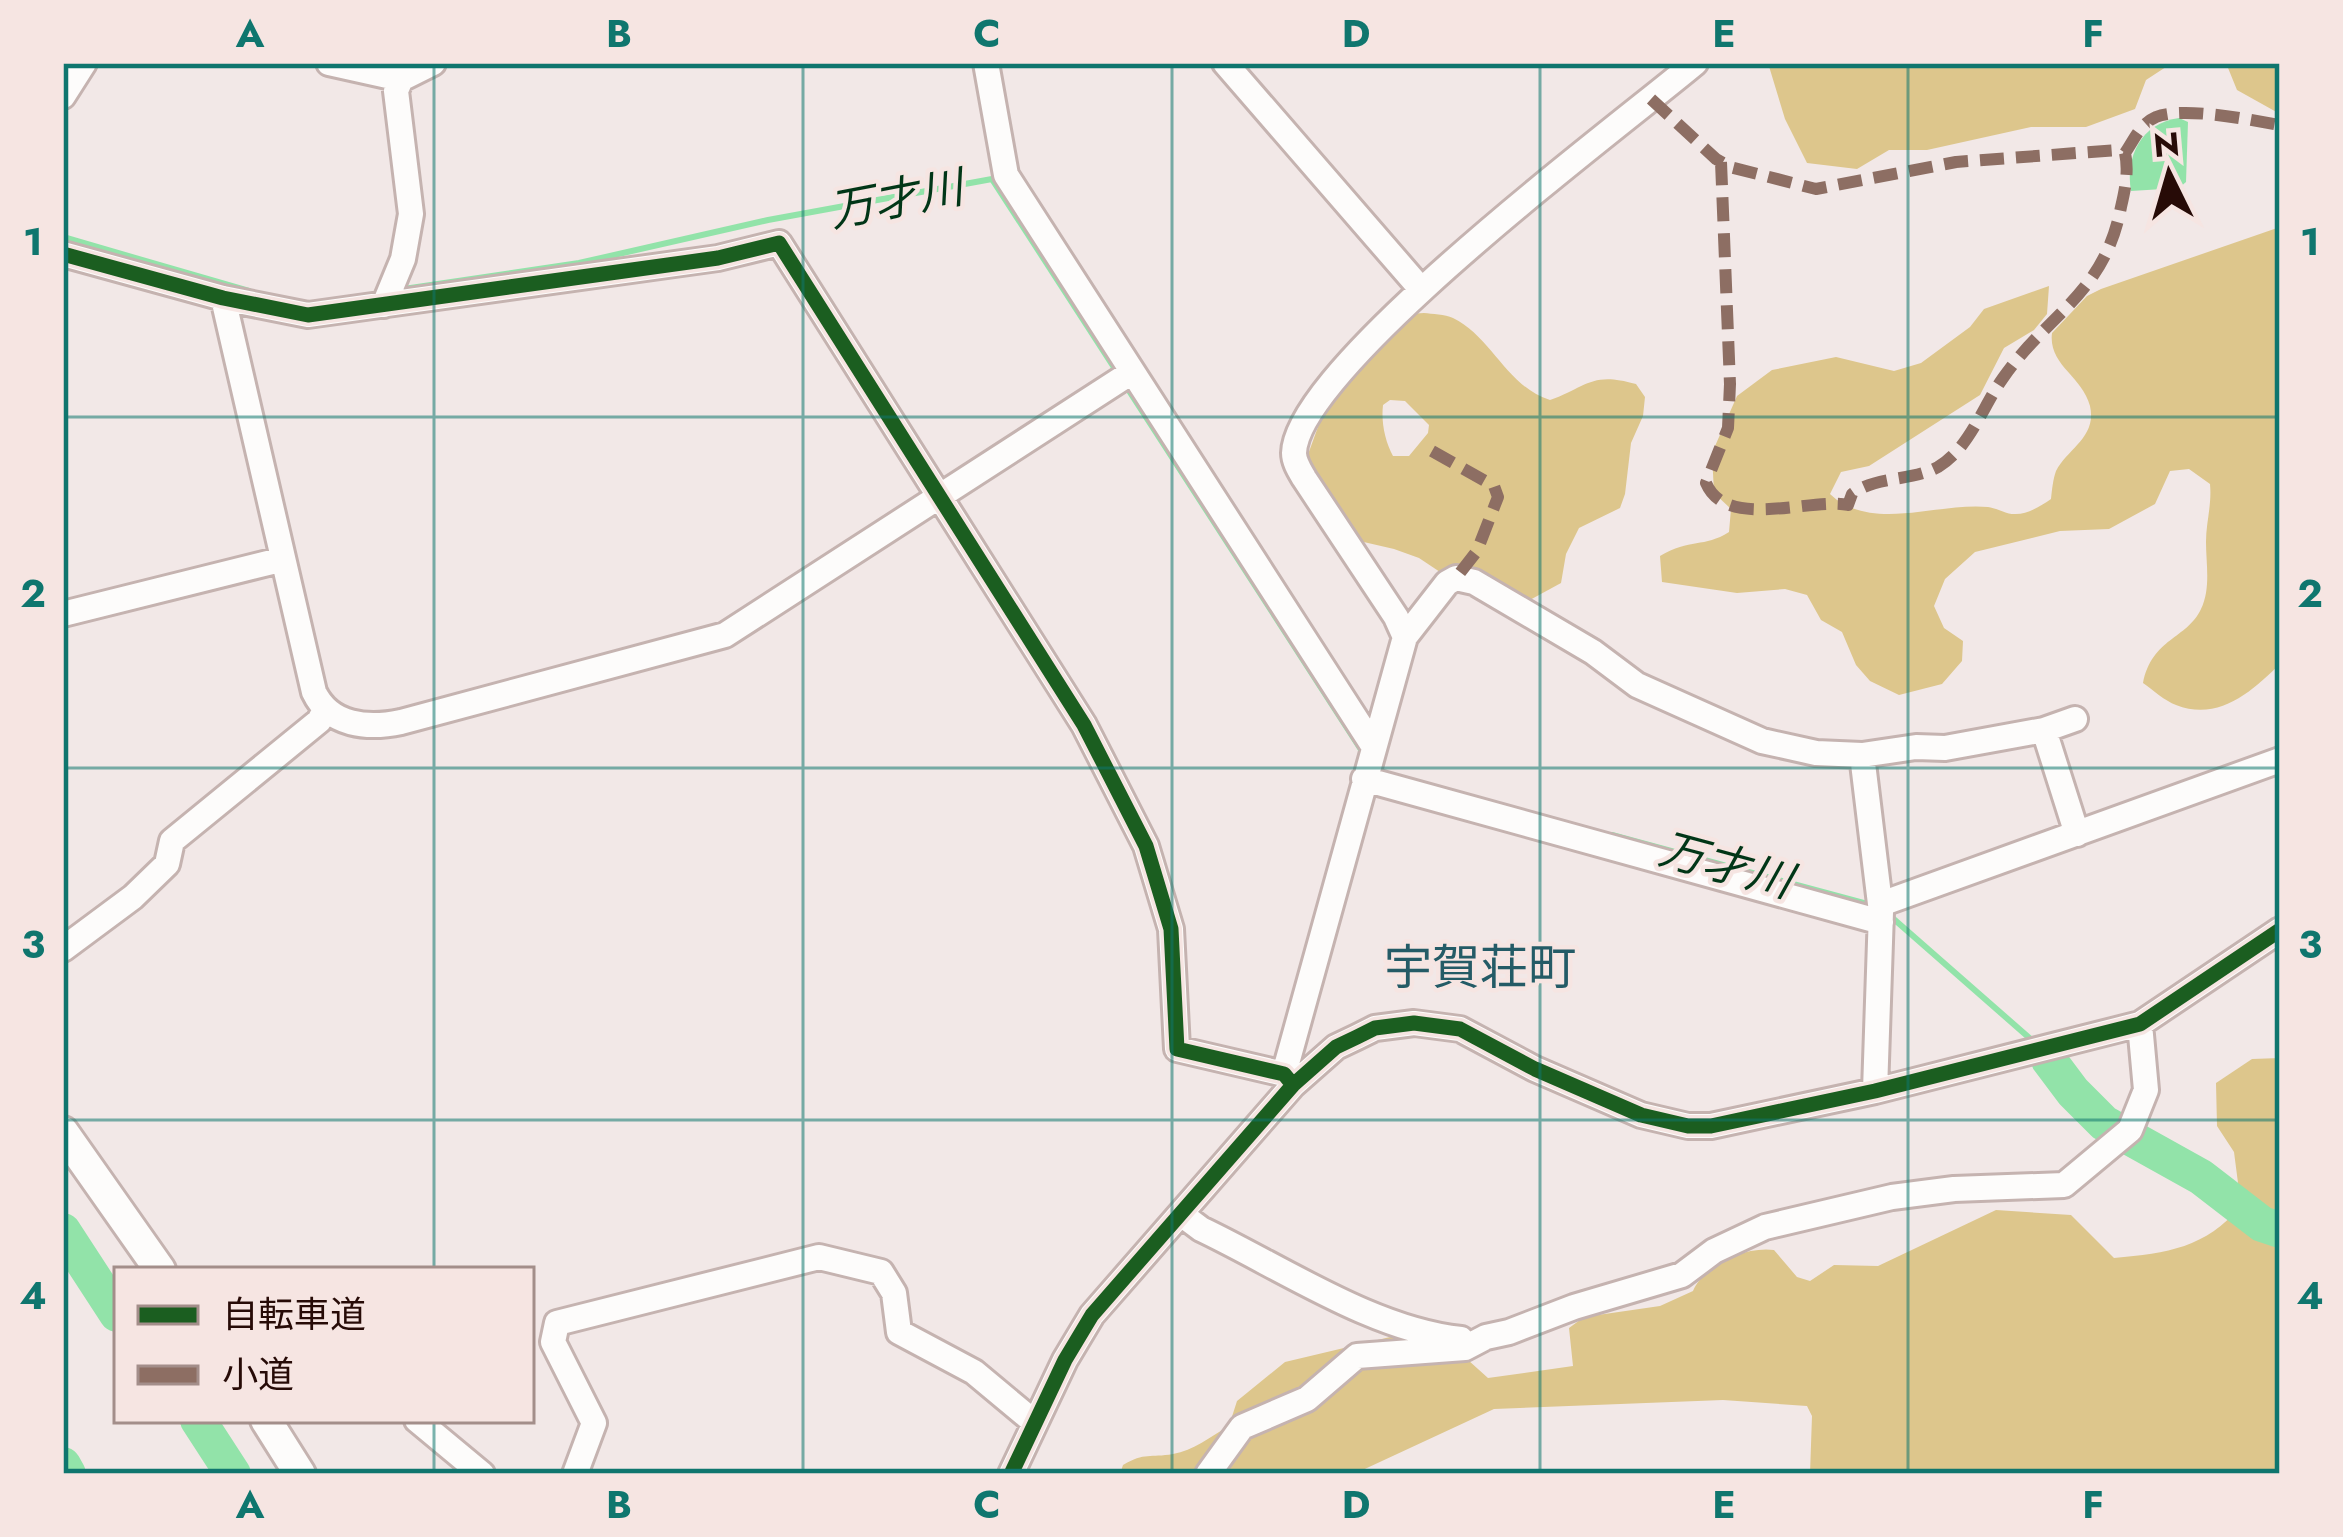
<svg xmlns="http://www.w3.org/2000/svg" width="2343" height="1537" viewBox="0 0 2343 1537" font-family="Jost,'Noto Sans JP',sans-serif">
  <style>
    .forest { fill: #ddc68c; fill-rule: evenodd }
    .water { fill: #92e3a9 }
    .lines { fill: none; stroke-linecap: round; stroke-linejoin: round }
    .stream { stroke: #92e3a9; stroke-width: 6 }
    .river { stroke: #92e3a9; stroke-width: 36 }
    .minor-casing { stroke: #c5b3b0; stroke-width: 30 }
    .major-casing { stroke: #c5b3b0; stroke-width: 36 }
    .minor { stroke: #fdfcfb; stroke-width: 24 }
    .major { stroke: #fdfcfb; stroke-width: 30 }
    .quiet { stroke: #8d6e63; stroke-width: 12; stroke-dasharray: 24 12; stroke-linecap: butt }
    .cycleway-casing { stroke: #f6e5e2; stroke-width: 22 }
    .cycleway { stroke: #1b5e20; stroke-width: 15 }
    .grid { fill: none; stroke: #0f766e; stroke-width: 3; stroke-opacity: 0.55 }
    .labels { text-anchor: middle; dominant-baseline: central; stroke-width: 9; stroke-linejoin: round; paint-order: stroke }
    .water-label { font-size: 45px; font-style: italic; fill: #013617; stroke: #f6e5e2 }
    .quarter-label { font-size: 48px; fill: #245b66; stroke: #f6e5e2 }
    .neatline { fill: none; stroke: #0f766e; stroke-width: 4.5 }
    .grid-label { font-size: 39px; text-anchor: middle; font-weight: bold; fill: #0f766e }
  </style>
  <rect width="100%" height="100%" fill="#f2e8e7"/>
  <!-- forest -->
  <path class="forest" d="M1768,63H2172L2146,80L2135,109L2086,127H2031L1927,150H1889L1857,169L1807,163L1785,119Z
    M2226,63H2280V114L2237,90Z
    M2280,227V664C2252,691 2219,722 2176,705C2165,701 2153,690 2143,683C2152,638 2187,639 2201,609C2211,588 2206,564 2206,542C2206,522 2212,505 2210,484L2189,469L2170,471L2155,504L2109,529L2060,531L1975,552L1945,579L1934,606L1944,628L1963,641L1962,661L1942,684L1899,695L1870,681L1856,665L1842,632L1821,620L1807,595L1785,589L1737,593L1662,582L1660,556C1690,538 1704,548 1729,532L1731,509L1714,493L1712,453L1737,396L1772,370L1836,357L1894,371L1921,363L1970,327L1984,309L2049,286L2047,314L2034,330L2004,348L1980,395L1869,466L1841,472L1830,494C1871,533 1938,502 1988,507C1997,508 2007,515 2016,514C2028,514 2041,506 2051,499C2052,490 2053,479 2056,471C2068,448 2097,437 2090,406C2082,376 2048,365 2052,333L2087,296L2101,289Z
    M1424,313C1432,314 1445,314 1453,318C1492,337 1507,387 1550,400C1587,387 1591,371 1636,384L1645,397L1643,416L1631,443L1625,494L1620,508L1579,528L1566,554L1561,583L1528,601L1443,574L1419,558L1394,549L1355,540L1306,460L1327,402L1408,314ZM1390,400L1405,401L1429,425L1428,433L1409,456H1393C1385,441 1381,422 1383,405Z
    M2280,1058V1474H1810L1812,1416L1807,1406L1723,1400L1494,1409L1354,1474H1120L1123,1465C1145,1452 1150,1458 1173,1454C1193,1451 1211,1436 1229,1426L1237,1401L1285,1362L1407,1333L1428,1321L1449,1323L1458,1351L1488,1378L1573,1366L1569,1328L1584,1317L1660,1306L1693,1291C1704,1265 1745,1246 1774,1250L1797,1277L1810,1281L1834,1265L1878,1266L1996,1210L2071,1215L2114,1258C2168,1253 2205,1248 2241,1206L2234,1152L2217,1126L2216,1083L2252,1059Z"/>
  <!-- water -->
  <path class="water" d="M2179,118L2188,122L2186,182L2179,188L2131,191C2125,157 2141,123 2179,118Z"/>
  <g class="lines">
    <!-- stream -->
    <path class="stream" d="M63,237L249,291
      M397,290L579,263L768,220L992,179L1119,375
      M1126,386L1362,751
      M1612,835L1871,905
      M1888,914L2034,1042"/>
    <!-- river -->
    <path class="river" d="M2049,1060L2073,1092L2104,1123L2201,1177L2262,1224L2280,1230
      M63,1231L117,1314
      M198,1420L233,1474
      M63,1465L68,1474"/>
    <!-- minor casing -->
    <g class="minor-casing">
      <path id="minor" d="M329,63L401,79
        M986,63L1006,175L1372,744
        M1225,63L1420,288
        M63,96L84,63
        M63,254L223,298L308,315L718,258L779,243L1084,725L1146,846L1171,929L1177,1049L1284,1074L1293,1085
        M223,298L314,692C330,726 368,729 401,722L725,635L1132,372
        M384,305L403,259L411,214L396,91L401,79L433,63
        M63,614L280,560
        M1405,637L1447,583L1456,578L1474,582L1593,652L1637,685L1762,741L1816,753L1862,755
        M2044,730L2075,719
        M1364,779L1881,922
        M1881,904L2280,760
        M63,949L133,897L167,864L172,841L319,721L325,710
        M1284,1074L1405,637L1396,617L1304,478C1300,471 1294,462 1294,453C1296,367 1621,125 1695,63
        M1875,1091L1881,912L1862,755L1916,747L1945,748L2044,730L2077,834
        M1181,1214L1201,1229C1281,1267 1373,1330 1461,1339
        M417,1420L482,1474
        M575,1474L594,1423L553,1342L557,1323L819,1257L881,1272L894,1293L899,1332L974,1372L1034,1422
        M1011,1474L1065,1360L1092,1315L1293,1085L1336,1047L1357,1037L1375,1028L1414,1023L1460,1029L1535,1069L1641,1115L1688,1126H1711L1875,1091L2140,1024L2280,930
        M1208,1474L1242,1427L1307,1399L1357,1356L1465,1348L1486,1337L1509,1332L1574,1307L1682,1275L1714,1251L1765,1227L1892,1197L1954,1189L2064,1185L2130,1130L2146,1090L2140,1024"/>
    </g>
    <!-- major casing -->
    <g class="major-casing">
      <path id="major" d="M63,1132L160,1270
        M266,1420L300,1474"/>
    </g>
    <!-- minor -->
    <use href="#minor" class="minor"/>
    <!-- major -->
    <use href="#major" class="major"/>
    <!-- quiet -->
    <path class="quiet" d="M1651,99L1716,159L1730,167L1816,189L1956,162L2117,150L2125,153C2129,171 2125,190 2121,207C2104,295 2048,313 2003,378C1983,406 1969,449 1938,467C1910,482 1878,475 1852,494L1848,505C1811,497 1726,531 1706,483L1728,428L1730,384L1721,162
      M2125,153C2134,140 2140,124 2156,117C2184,106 2250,120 2280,125
      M1432,451L1494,486L1498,497L1477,551L1456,578"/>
    <!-- cycleway casing -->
    <g class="cycleway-casing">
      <path id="cycleway" d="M63,254L223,298L308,315L718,258L779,243L1084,725L1146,846L1171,929L1177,1049L1284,1074L1293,1085
        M1011,1474L1065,1360L1092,1315L1293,1085L1336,1047L1357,1037L1375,1028L1414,1023L1460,1029L1535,1069L1641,1115L1688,1126H1711L1875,1091L2140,1024L2280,930"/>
    </g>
    <!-- cycleway -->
    <use href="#cycleway" class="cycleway"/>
  </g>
  <!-- grid -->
  <path class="grid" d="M434,63V1270M803,63V1474M1172,63V1474M1540,63V1474M1908,63V1474M63,417H2280M63,768H2280M63,1120H2280M434,1420V1474"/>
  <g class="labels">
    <!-- water labels -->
    <g class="water-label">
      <text transform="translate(896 199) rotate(-11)">万才川</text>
      <text transform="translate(1726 865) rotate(15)">万才川</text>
    </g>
    <!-- quarter labels -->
    <g class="quarter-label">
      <text x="1480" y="967">宇賀荘町</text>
    </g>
  </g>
  <!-- border -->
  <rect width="2343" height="1537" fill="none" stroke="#f6e5e2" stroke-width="132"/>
  <!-- legend -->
  <rect x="114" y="1267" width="420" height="156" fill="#f6e5e2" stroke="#a38e8a" stroke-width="3"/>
  <rect x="138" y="1306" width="60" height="18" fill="#1b5e20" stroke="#a38e8a" stroke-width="3"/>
  <text x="222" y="1327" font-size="36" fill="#270b07">自転車道</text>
  <rect x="138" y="1366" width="60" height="18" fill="#8d6e63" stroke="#a38e8a" stroke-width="3"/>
  <text x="222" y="1387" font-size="36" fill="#270b07">小道</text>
  <!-- north arrow -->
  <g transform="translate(2169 174) rotate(355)" stroke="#f6e5e2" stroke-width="9" paint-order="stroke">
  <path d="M0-9L21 45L0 30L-21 45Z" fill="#270b07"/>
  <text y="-18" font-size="33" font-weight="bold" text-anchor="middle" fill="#270b07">N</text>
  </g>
  <rect x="66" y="66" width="2211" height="1405" class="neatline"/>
  <g class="grid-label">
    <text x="250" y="47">A</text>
    <text x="619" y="47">B</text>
    <text x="987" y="47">C</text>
    <text x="1356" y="47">D</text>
    <text x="1724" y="47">E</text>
    <text x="2093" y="47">F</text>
    <text x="33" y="255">1</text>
    <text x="2310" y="255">1</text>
    <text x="33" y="607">2</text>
    <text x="2310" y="607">2</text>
    <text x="33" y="958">3</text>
    <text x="2310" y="958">3</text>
    <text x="33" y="1309">4</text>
    <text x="2310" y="1309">4</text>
    <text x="250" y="1518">A</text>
    <text x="619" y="1518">B</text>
    <text x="987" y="1518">C</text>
    <text x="1356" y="1518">D</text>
    <text x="1724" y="1518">E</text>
    <text x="2093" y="1518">F</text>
  </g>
</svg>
